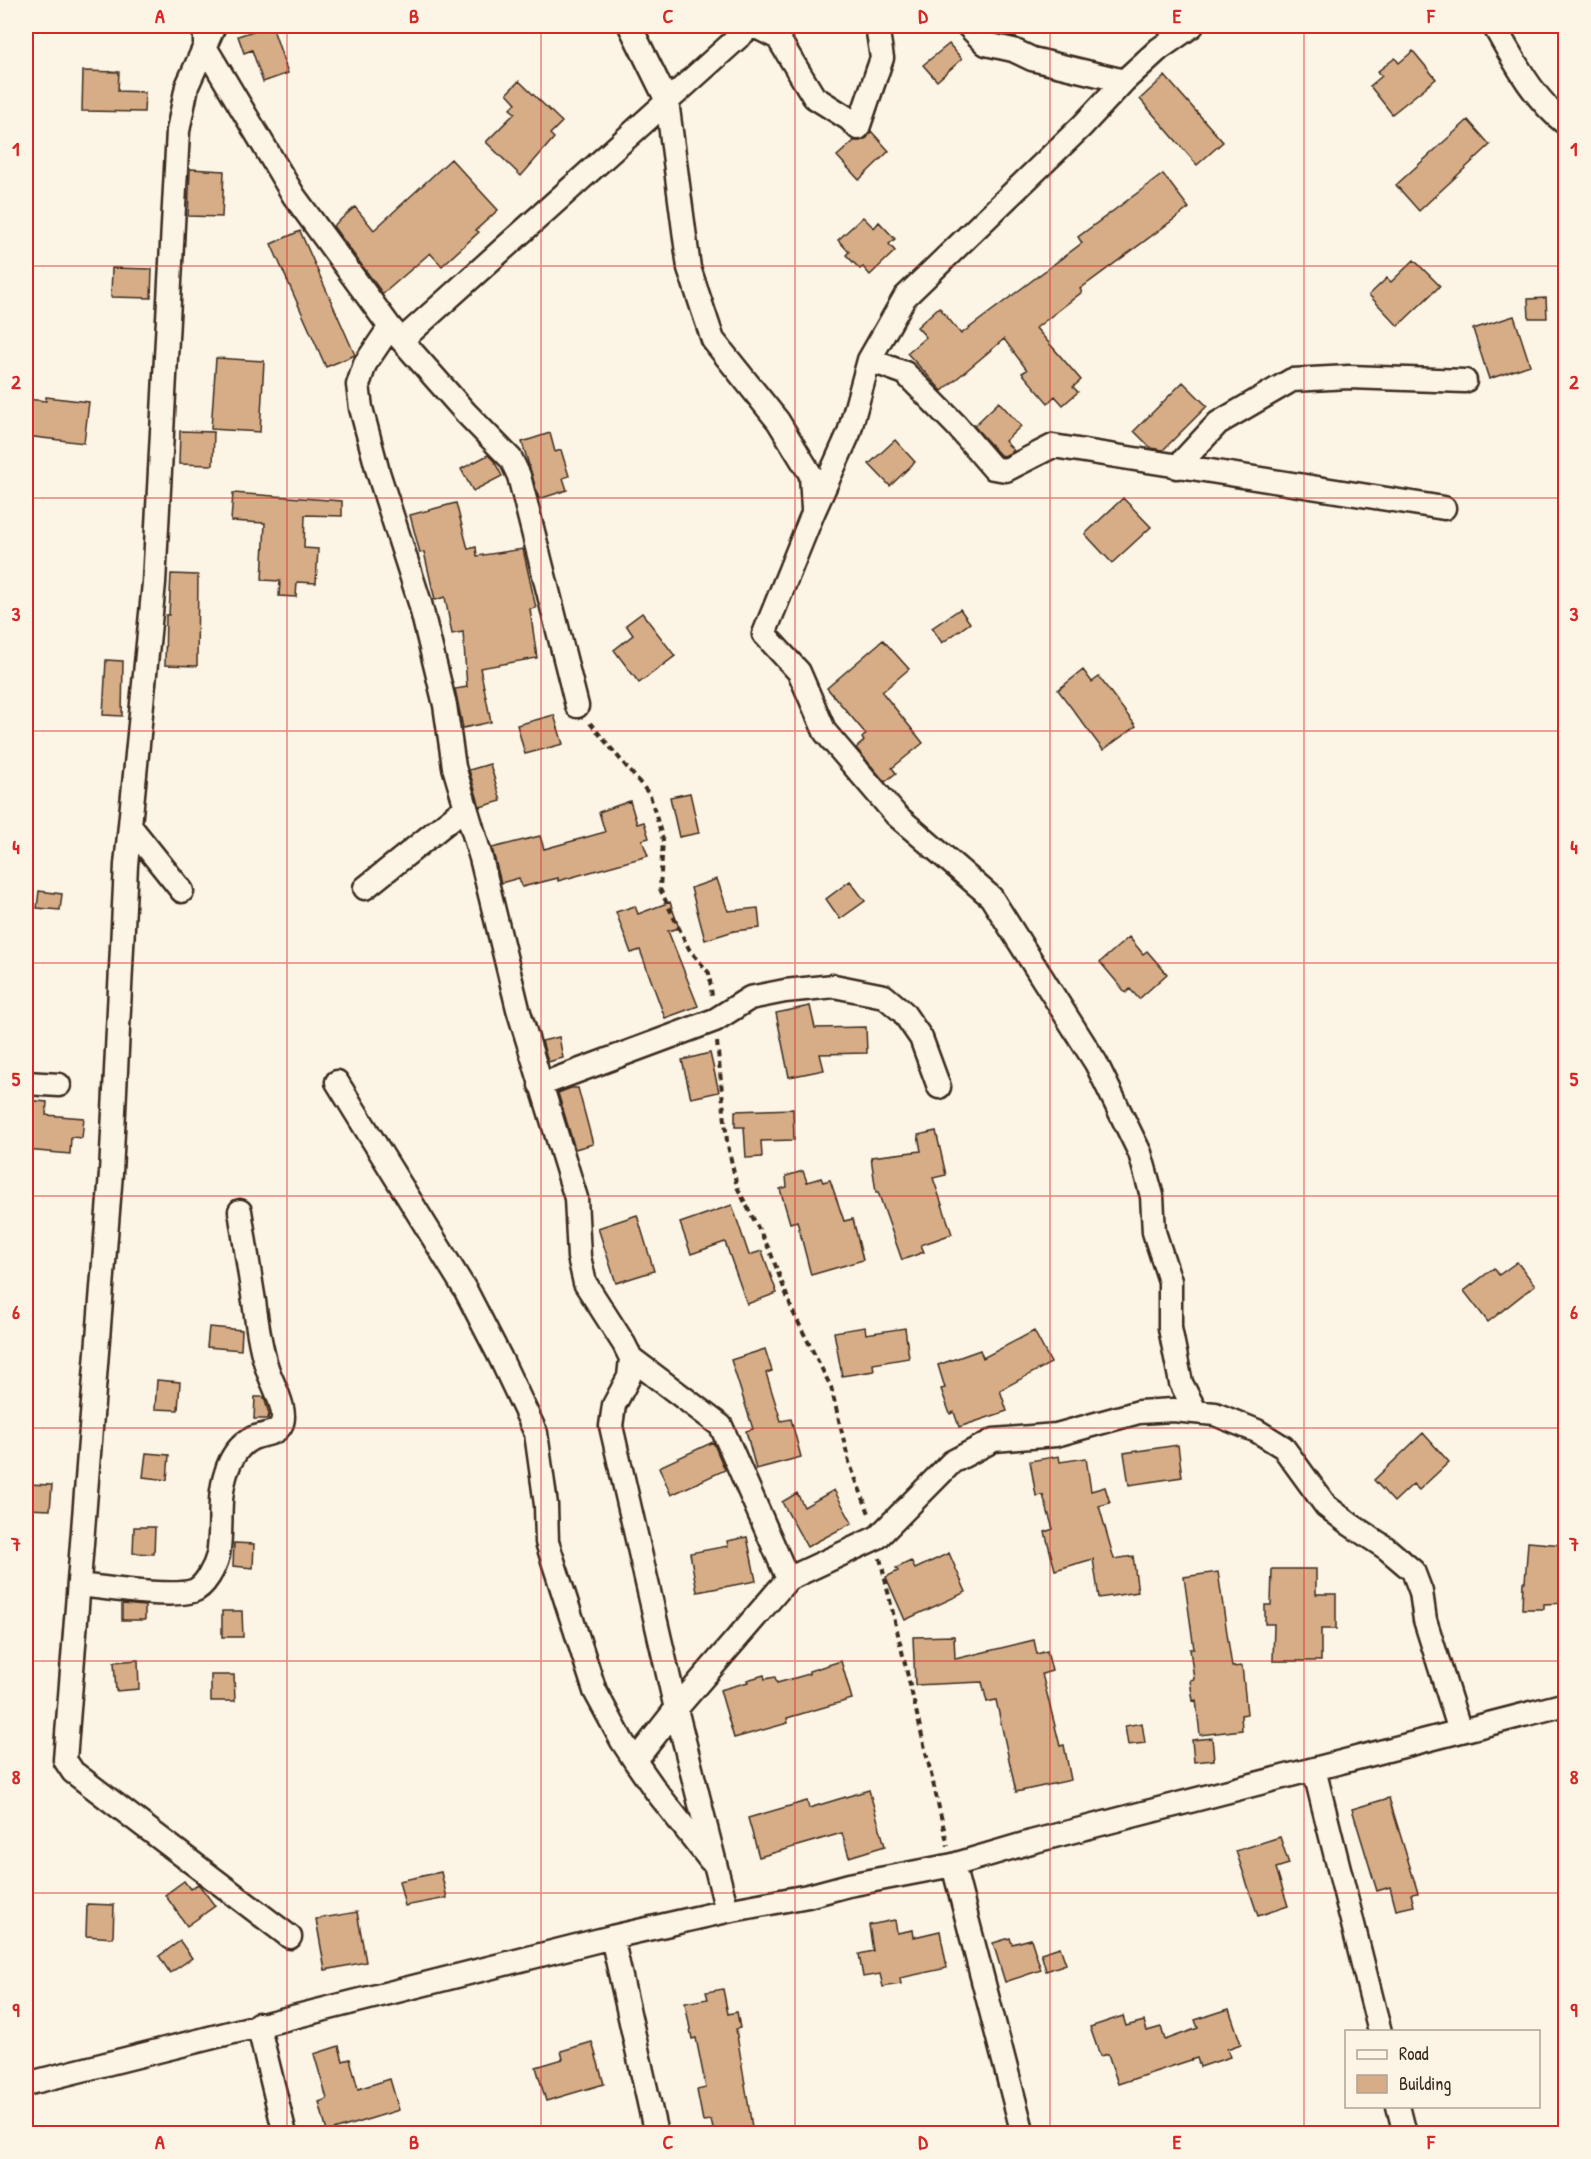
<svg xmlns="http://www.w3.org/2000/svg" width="1591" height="2159" viewBox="0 0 1591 2159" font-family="'Patrick Hand',sans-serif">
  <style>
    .building { fill: #d6ad87; stroke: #3b2a1e; stroke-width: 1.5 }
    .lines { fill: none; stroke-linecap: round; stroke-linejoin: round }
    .minor-casing { stroke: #3b2a1e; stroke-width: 27 }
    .path { stroke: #3b2a1e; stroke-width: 4; stroke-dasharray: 6 4.5; stroke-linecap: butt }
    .minor { stroke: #fcf5e5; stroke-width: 22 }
    .grid { fill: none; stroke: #d62828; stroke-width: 1.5; stroke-opacity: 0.55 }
    .neatline { fill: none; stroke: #d62828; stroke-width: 2 }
    .grid-label { font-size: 20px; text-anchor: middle; font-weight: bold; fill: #d62828 }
  </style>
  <rect width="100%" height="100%" fill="#fcf5e5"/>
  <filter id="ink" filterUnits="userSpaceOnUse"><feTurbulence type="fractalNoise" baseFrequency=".0167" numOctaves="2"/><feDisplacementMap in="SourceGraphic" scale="12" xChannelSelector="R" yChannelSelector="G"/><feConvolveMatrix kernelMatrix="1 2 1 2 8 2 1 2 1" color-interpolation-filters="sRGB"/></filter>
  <g filter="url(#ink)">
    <!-- building -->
    <path class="building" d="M268,26H272L288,73L263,82L252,50L244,53L238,36Z
      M949,44L962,59L937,81L923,65Z
      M1413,51L1436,79L1392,114L1370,86L1382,76L1377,72L1395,58L1399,63Z
      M83,71L119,72L118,91L145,92L144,112L82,111Z
      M1165,76L1223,142L1197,165L1140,99Z
      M519,81L562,122L550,134L554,138L521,176L486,142L515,113L510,109L516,103L507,93Z
      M1468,120L1490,145L1419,211L1396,185Z
      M871,131L889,151L859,180L837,156L854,141H860L867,138Z
      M451,159L498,210L476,230L479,232L442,266L430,253L383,294L333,226L355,207L374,230Z
      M190,169L224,171L222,217L188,216Z
      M1163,174L1189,208L1080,289L1082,292L1036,328L1081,380L1073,387L1078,392L1063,405L1055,396L1048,403L1022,373L1027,370L1004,339L942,391L907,353L926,337L917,327L939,307L961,334L1082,243L1078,237Z
      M863,217L874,228L879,222L895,239L889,244L895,251L870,275L863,267L860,269L846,255L849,252L838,240Z
      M300,231L355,355L326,367L271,244Z
      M1414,260L1440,286L1398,326L1369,295L1387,278L1391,282Z
      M112,268L152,269L151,298L111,297Z
      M1546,298L1547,318H1529L1528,299Z
      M1514,316L1530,365L1489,379L1473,329Z
      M216,358L264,361L260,432L211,429Z
      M1183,382L1207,406L1163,450L1151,448L1134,431Z
      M46,397L89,402L84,443L26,436V399L46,401Z
      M999,402L1021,426L1005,441L1014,451L1004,456L1000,455L974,426Z
      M180,431L214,432L213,465L179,464Z
      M550,433L555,452L561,450L569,476L563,478L567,490L539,499L522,442Z
      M895,440L915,462L890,486L869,464Z
      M488,455L494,461L502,476L473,491L461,469Z
      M233,493L342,501V516L305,515L304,548L318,549L316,583L297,582L296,597L279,596L280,581L262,580L265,523L231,521Z
      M1123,498L1151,527L1112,563L1085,534Z
      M456,503L468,549L476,547L477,556L523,549L536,608L530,609L537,658L480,668L491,722L463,728L455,689L467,687L463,632L452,634L445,597L435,600L424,552L420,553L410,515Z
      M171,574L198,575L197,666L165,665L166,615H169Z
      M960,609L970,623L942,643L932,628Z
      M642,613L675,656L639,683L614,650L633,635L626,625Z
      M883,640L909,669L882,692L923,743L892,768L896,773L885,782L856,748L864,741L862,738L866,734L827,688Z
      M106,660L123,661L122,716L103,715Z
      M1083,670L1092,682L1099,677L1136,726L1103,750L1058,690Z
      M554,715L563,744L525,754L517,725Z
      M490,764L501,801L480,807L469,770Z
      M690,793L699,833L679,837L670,797Z
      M630,801L637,824L644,822L649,838L642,840L648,856L558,881V878L522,887L519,878L501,883L492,848L540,836L544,849L605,832L599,812Z
      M717,879L728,911L758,908L760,928L734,931L705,940L691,888Z
      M850,881L865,901L840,919L826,899Z
      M39,891L62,894L60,910L37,908Z
      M670,902L679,928L668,931L698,1006L665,1018L640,950L631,953L616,912L635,906L638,914Z
      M1129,937L1143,954L1147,951L1167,974L1139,999L1130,989L1126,993L1100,962Z
      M810,1006L815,1028L866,1027L867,1053L820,1054L824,1070L789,1077L776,1013Z
      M559,1037L563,1058L548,1062L542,1041Z
      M710,1053L719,1092L691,1098L682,1060Z
      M571,1088H578L593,1144L575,1149L558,1093Z
      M26,1100L47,1102L46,1115L84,1118L82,1138L71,1137L70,1154L26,1150Z
      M793,1109L794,1140L761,1141L762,1157L746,1158L744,1127H735V1111Z
      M936,1131L946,1175L933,1178L952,1234L921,1245L924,1252L902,1260L878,1192H876L871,1157L921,1151L918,1135Z
      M803,1171L807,1182L821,1178L823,1182L830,1180L844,1221L853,1219L863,1260L811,1275L797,1221L790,1223L780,1189L787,1187L786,1176Z
      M732,1205L749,1255L762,1251L777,1293L747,1304L725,1242L691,1254L680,1223Z
      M637,1215L654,1271L616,1283L598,1228Z
      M1517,1262L1535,1285L1488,1322L1464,1291L1494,1268L1499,1275Z
      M209,1327L242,1330L241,1350L207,1347Z
      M865,1327L866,1334L905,1328L909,1358L873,1364L874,1371L842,1376L834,1332Z
      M1034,1331L1051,1363L1000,1390L1007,1411L959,1427L954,1412L950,1414L941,1389L945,1388L938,1365L980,1350L983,1358Z
      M765,1349L772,1371L766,1373L781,1421L791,1419L801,1457L756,1469L746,1431L753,1429L731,1360Z
      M157,1380L180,1382L178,1410L155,1409Z
      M255,1397H264L269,1414L268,1419H254Z
      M1423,1433L1449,1462L1419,1490L1413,1484L1394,1502L1374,1480Z
      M713,1442L725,1470L671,1495L659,1467Z
      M1178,1445L1182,1477L1129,1485L1124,1453Z
      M146,1453L169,1455L167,1480L143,1477Z
      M1059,1456L1060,1462L1086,1458L1091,1491L1105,1487L1110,1503L1099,1506L1114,1559L1133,1556L1138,1592L1099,1598L1093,1559L1055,1570L1045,1532L1053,1529L1043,1495L1036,1496L1030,1461Z
      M26,1484L52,1485L50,1510L26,1509Z
      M834,1490L852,1523L807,1547L782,1502L797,1493L804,1507Z
      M134,1527H155L154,1554L133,1553Z
      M747,1537L756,1581L697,1592L690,1553L728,1546L727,1541Z
      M1528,1542L1563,1545L1561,1571H1566V1603L1544,1604V1609H1522L1523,1582H1525Z
      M234,1543L254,1544L253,1568L233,1566Z
      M949,1553L966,1592L905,1620L886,1577L898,1571L896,1568L911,1561L915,1569Z
      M1272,1569H1316V1594H1336V1629H1321V1661H1273L1274,1624H1265V1605H1271Z
      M1218,1572L1232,1667L1242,1666L1247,1714L1241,1715L1242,1730L1200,1735L1196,1700L1193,1701L1190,1680L1194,1679L1190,1649H1194L1184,1577Z
      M122,1604L145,1606V1620H122Z
      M222,1611H242L243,1637H222Z
      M954,1636L955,1659L1034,1640L1037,1654L1047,1651L1052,1671L1042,1674L1060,1746L1064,1745L1071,1780L1016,1792L996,1700L987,1702L982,1682L915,1685L913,1637Z
      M138,1660L139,1689L116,1691L114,1662Z
      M841,1661L852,1699L787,1718L788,1723L734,1738L720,1690L748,1682L747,1680L764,1675L765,1679L775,1677L777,1683L809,1674V1671Z
      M211,1675H234L235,1701H211Z
      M1142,1723L1145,1743L1128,1745L1125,1726Z
      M1212,1738L1214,1760L1194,1762L1192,1740Z
      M869,1790L885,1846L849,1857L842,1833L759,1857L748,1818L807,1801L809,1808Z
      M1389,1798L1418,1893L1411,1894L1414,1906L1396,1910L1390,1887L1377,1891L1352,1809Z
      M1280,1837L1289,1864L1276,1868L1288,1906L1258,1916L1236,1851Z
      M441,1872L447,1898L405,1906L399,1881Z
      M184,1881L190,1889L198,1884L200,1886L215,1906L187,1926L165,1895Z
      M87,1904L114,1905L113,1938L86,1936Z
      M357,1912L366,1962L325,1970L316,1919Z
      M895,1920L897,1933L913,1930L914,1937L940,1931L947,1968L900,1978L901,1984L883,1987L880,1974L863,1977L859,1954L873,1951L869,1925Z
      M1010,1938L1012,1944L1031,1939L1041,1970L1005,1982L993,1943Z
      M180,1941L192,1958L170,1973L159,1956Z
      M1060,1947L1066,1964L1046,1971L1041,1953Z
      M723,1989L728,2014L737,2012L740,2028L736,2029L753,2133H714L711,2120L703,2121L697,2090L706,2088L696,2038L692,2039L685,2003L708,1999L706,1992Z
      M1229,2009L1241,2044L1227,2049L1230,2057L1200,2067L1197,2058L1118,2084L1108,2054L1100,2056L1090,2027L1123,2016L1126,2026L1144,2021L1147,2031L1161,2027L1165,2040L1198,2028L1195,2020Z
      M592,2042L604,2084L546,2101L536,2067L563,2059L561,2051Z
      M339,2046L343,2061L350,2059L358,2089L390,2079L399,2110L327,2132L319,2102L327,2099L314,2054Z"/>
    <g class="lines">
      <!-- minor casing -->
      <g class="minor-casing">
        <path id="minor" d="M214,26L187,86L178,131L154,583L126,865L111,1173L65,1760L73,1772L290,1937
          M630,26L667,101L689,268L713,340L778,421L811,475L813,509
          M754,26L778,38L814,97L849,119L858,128L882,58L877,26
          M968,26L986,44L1013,50L1032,59L1124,81
          M1192,26L1159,49L1124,81L1082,126L905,297L869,360L849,433L813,513L764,634L799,672L825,732L896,815L991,897L1096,1063L1140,1153L1152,1196L1154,1232L1170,1281V1328L1181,1383L1196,1412
          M1494,26C1514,60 1533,99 1566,124
          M205,36V47L294,196L390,327L466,413L511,459L519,476L577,706
          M390,327L365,364L358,385L361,408L378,472L420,603L445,705L454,767L481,858L518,1009L576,1198L579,1257L585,1283L624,1344L631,1358L629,1377L614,1405L611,1426L676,1709L727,1911
          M402,340L751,26
          M869,360L905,373L956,425L993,468L1006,470L1053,446L1444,508
          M1177,467L1218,423L1292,380L1349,377L1465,381
          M130,826L182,891
          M365,888L466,807
          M337,1082L466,1291L500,1357L536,1433L546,1505L547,1542L595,1691L622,1741L635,1761L656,1791L710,1860
          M26,1083L59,1085
          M540,1085L715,1020L750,998L785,991L834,986L884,996L903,1012L921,1038L939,1087
          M631,1358L721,1426L788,1579
          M79,1585C104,1588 171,1598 193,1591C205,1587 215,1567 218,1555C223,1528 217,1500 226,1473C230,1459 239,1444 253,1438C262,1434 276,1435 281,1425C289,1411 271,1382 267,1368C260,1347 257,1324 254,1301C249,1271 245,1241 240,1211
          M635,1761L676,1709L788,1579L878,1537L952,1462L994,1440L1056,1435L1139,1412L1173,1410L1215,1414L1257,1431L1283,1447L1326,1506L1351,1525L1386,1548L1413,1571L1421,1592L1425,1620L1460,1731
          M1314,1769L1380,2032
          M953,1865L1023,2134
          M612,1937L656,2134
          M258,2024L285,2134
          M26,2084L612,1937L727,1911L808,1896L849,1885L953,1865L1031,1842L1566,1704
          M1398,2106L1405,2134"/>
      </g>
      <!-- path -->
      <path class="path" d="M590,723L650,795L663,840L660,889L689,949L709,973L712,996
        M717,1042L727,1141L737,1187L770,1251L793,1312L831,1387L849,1462L870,1516
        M880,1558L948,1846"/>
      <!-- minor -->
      <use href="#minor" class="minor"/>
    </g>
  </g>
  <!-- grid -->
  <path class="grid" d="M287,26V2134M541,26V2134M795,26V2134M1050,26V2134M1304,26V2134M26,266H1566M26,498H1566M26,731H1566M26,963H1566M26,1196H1566M26,1428H1566M26,1661H1566M26,1893H1566"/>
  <!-- margin -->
  <rect width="1591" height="2159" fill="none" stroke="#fcf5e5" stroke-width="66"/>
  <!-- legend -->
  <rect x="1345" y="2030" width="195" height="78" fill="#fcf5e5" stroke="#afa495" stroke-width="1.5"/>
  <rect x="1357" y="2050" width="30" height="9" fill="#fcf5e5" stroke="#afa495" stroke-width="1.5"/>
  <text x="1399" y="2060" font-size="18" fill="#3b2a1e">Road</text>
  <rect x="1357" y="2075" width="30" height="18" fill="#d6ad87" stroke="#afa495" stroke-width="1.5"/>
  <text x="1399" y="2090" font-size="18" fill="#3b2a1e">Building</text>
  <rect x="33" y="33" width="1525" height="2093" class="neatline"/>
  <g class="grid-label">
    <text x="160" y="23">A</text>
    <text x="414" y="23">B</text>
    <text x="668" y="23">C</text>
    <text x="923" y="23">D</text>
    <text x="1177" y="23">E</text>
    <text x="1431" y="23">F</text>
    <text x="16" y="156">1</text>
    <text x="1574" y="156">1</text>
    <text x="16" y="389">2</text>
    <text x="1574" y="389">2</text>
    <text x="16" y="621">3</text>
    <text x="1574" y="621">3</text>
    <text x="16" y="854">4</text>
    <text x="1574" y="854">4</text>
    <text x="16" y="1086">5</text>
    <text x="1574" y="1086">5</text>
    <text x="16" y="1319">6</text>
    <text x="1574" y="1319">6</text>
    <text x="16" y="1551">7</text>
    <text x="1574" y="1551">7</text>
    <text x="16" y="1784">8</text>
    <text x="1574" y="1784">8</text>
    <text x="16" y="2017">9</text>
    <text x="1574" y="2017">9</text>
    <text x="160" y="2149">A</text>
    <text x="414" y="2149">B</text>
    <text x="668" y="2149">C</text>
    <text x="923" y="2149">D</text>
    <text x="1177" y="2149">E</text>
    <text x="1431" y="2149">F</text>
  </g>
</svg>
